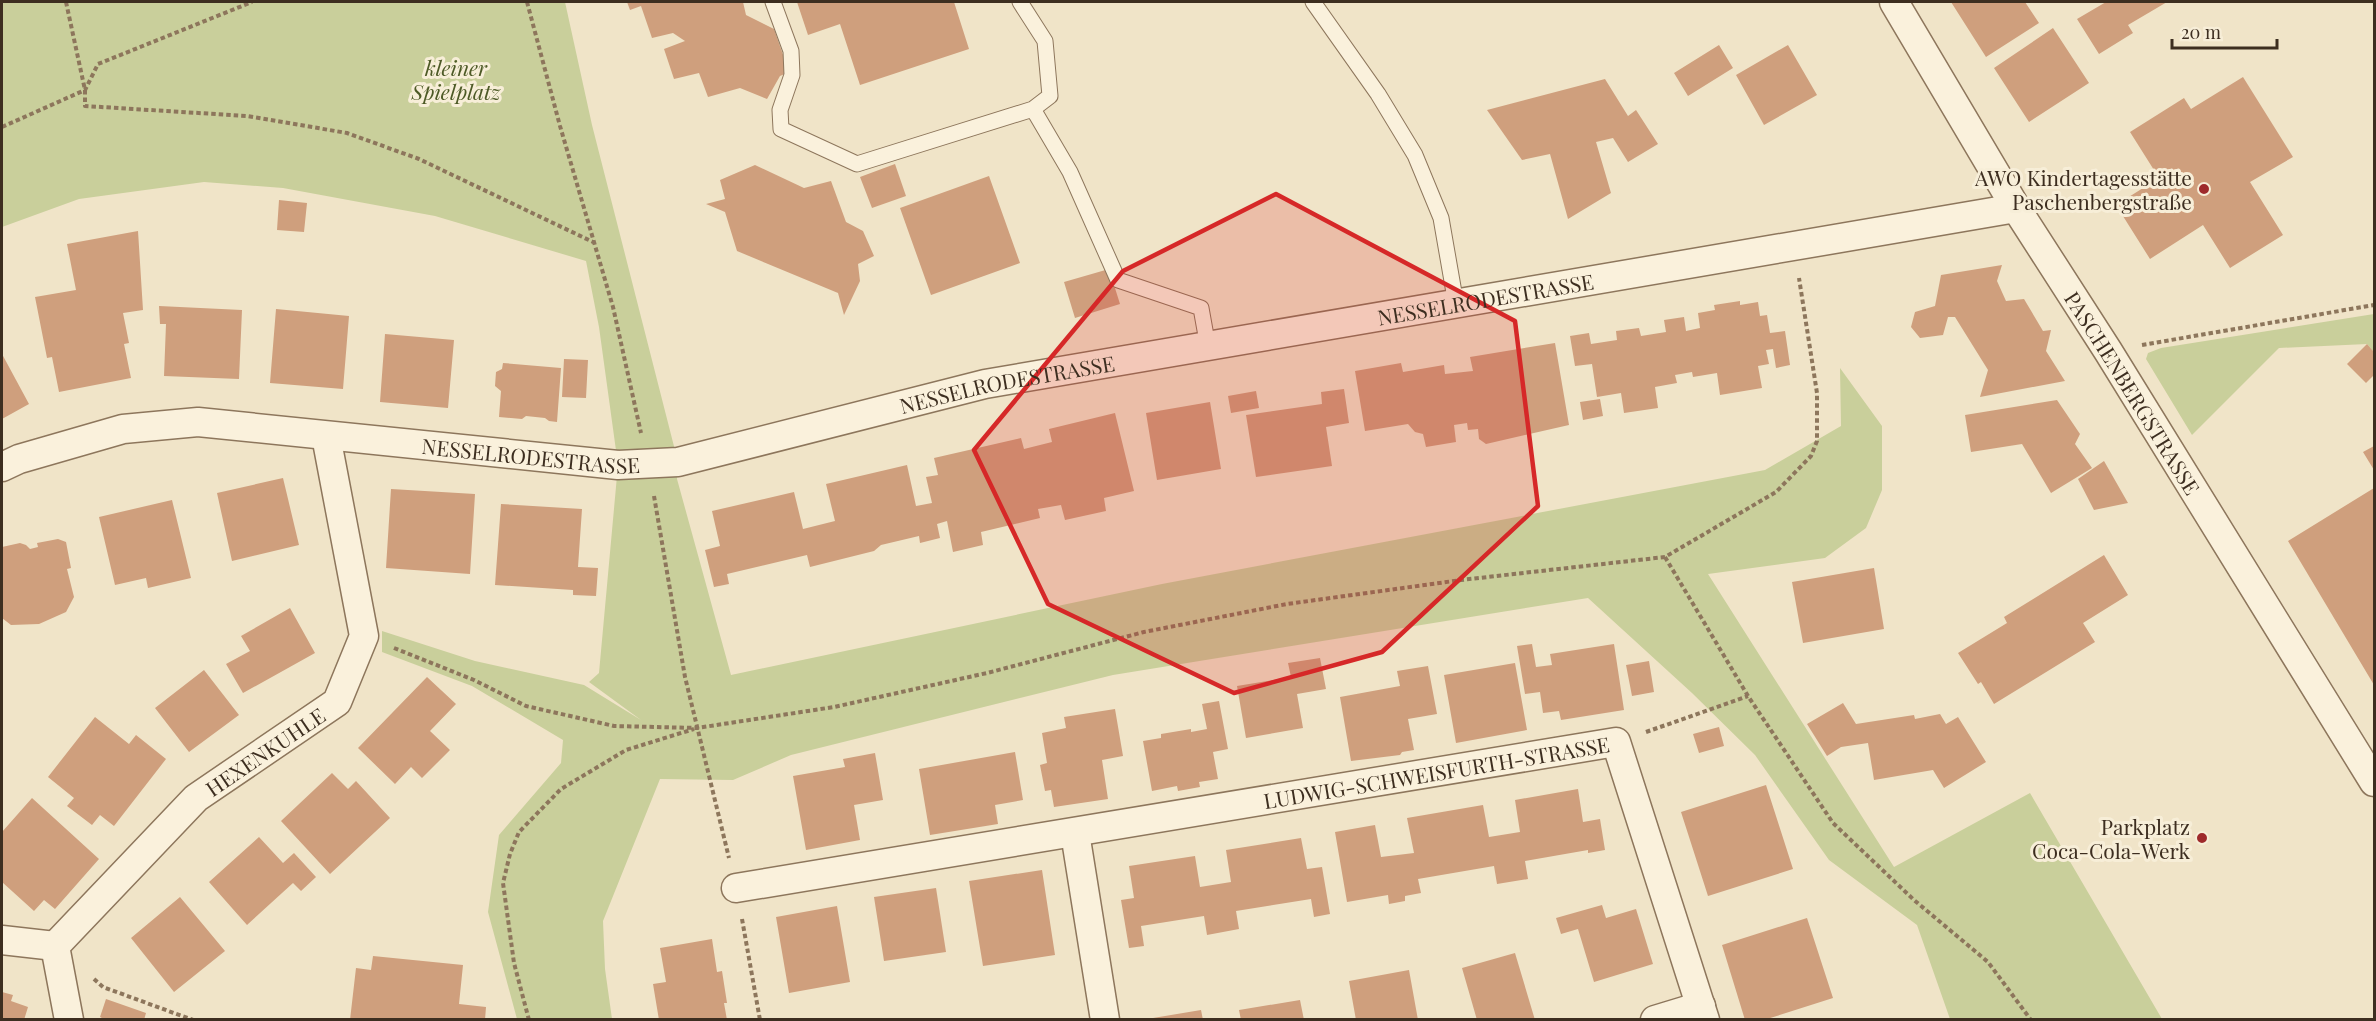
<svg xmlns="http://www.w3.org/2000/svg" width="2376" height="1021" viewBox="0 0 2376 1021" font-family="'Playfair Display',serif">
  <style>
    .green { fill: #c9cf9b }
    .building { fill: #cf9f7d }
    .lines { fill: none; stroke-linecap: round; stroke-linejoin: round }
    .lane-casing { stroke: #8d765c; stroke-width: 17 }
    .street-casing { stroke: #8d765c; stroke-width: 31 }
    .path { stroke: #8d765c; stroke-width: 4; stroke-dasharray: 4.5 3; stroke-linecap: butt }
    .lane { stroke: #faf1dc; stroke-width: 15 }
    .street { stroke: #faf1dc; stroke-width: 28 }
    .marked { fill: #d62828; fill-opacity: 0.2; stroke: #d62828; stroke-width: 4.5; stroke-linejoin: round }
    .poi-dot { fill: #9e2a2b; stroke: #f7eed8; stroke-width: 2 }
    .labels { text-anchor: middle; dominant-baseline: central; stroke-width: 6; stroke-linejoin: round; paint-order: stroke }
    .park-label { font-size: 21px; font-style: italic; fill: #4d5a26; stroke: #f7eed8 }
    .poi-label { font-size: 21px; fill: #3d2e20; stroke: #f7eed8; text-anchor: end }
    .street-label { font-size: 21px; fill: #3d2e20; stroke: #f7eed8 }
  </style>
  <rect width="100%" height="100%" fill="#f0e4c8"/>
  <!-- green -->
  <path class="green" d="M2,2H565L592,125L678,462L677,479L731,675L1162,584L1765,470L1841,426L1840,368L1882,426V490L1866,528L1825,558L1708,574L1894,867L2030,793L2162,1019H1950L1917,925L1829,860L1755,755L1692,693L1588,598L1113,675L791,755L733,780L660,779L603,921L605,969L612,1019H517L488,912L499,835L561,763L563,740L472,686L382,652V631L475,661L584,685L641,720L589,682L599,673L618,465L599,327L586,261L435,216L283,188L204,182L79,199L2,227Z
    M2374,314V352L2367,344L2279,348L2192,435L2146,359L2148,353L2161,348Z"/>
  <!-- building -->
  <path class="building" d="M627,2H743L746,15L774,29L789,72L780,76L767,99L740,88L708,97L699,73L674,79L664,49L685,41L673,33L652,38L641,6L630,10Z
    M797,2H954L969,49L860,85L840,24L808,35Z
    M1951,2H2025L2039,23L1986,57Z
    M2106,2H2167L2128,25L2133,33L2099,54L2077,19Z
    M2053,28L2089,83L2029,122L1994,68Z
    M1719,45L1733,68L1688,96L1674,73Z
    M1788,45L1817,95L1764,125L1736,75Z
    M2243,77L2293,157L2250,182L2283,235L2230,268L2203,225L2150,259L2116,205L2159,178L2130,132L2184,98L2191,109Z
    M1605,79L1628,116L1636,110L1658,144L1628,162L1613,138L1596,142L1611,193L1568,219L1550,154L1522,160L1487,110Z
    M895,164L906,196L872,208L860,177Z
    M755,165L804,188L831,181L846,222L863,231L874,256L858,264L860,281L844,315L838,293L737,251L725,212L706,204L725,199L720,180Z
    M989,176L1020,263L931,295L900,208Z
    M279,200L307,203L304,232L277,230Z
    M138,231L143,310L123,313L129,343L124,344L131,378L59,392L52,357L47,358L35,297L76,290L67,244Z
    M2002,265L1997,281L2006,301L2024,299L2043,331L2051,330L2046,351L2065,381L1980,397L1988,370L1955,317H1948L1943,335L1920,338L1911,327L1915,312L1935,306L1941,275Z
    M1109,269L1120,304L1075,318L1064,282Z
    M1740,301V305L1758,302L1760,316L1767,315L1770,333L1785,331L1790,365L1776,368L1773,349L1766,350L1769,364L1758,366L1762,388L1720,395L1717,373L1693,377L1692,372L1675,375L1677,383L1655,387L1658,408L1624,413L1621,393L1597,397L1592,364L1575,366L1570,336L1589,333L1591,344L1617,340L1616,331L1639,328L1641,336L1666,332L1664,320L1684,317L1686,331L1700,328L1698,313L1715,310L1714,305Z
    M159,306L242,310L239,379L164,376L166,324H160Z
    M276,309L349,316L343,389L270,383Z
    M385,334L454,340L448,408L380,402Z
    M1555,343L1569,425L1486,444L1479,439L1478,429L1468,430L1467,423L1454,425L1456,442L1426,447L1423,434L1415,432L1408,424L1365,431L1355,371L1401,363L1403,372L1444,365L1445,374L1473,371L1470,357Z
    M2367,344L2374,352V375L2366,383L2347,364Z
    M2,354L29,404L2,419Z
    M564,359L588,360L586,398L562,397Z
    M503,363L561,368L557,422L549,421L545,418L526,416L522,419L499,417L501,391L495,386L496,372L502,369Z
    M1344,389L1349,423L1326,427L1332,466L1256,477L1246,415L1322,404L1321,392Z
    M1256,391L1259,408L1231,413L1228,396Z
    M1600,399L1603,416L1583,420L1580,402Z
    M2057,400L2080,434L2075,444L2092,468L2051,493L2022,444L1971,452L1965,415Z
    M1210,402L1221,469L1157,480L1146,413Z
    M1115,413L1134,491L1104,498L1106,511L1065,520L1061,505L1038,509L1040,518L981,532L983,545L953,552L947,521L937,524L940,538L920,543L919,536L881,545L874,551L810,567L807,555L727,574L729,584L714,587L705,550L720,546L712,511L794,492L803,529L835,521L826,484L907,465L916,506L932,503L926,477L938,475L934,458L1021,438L1024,449L1052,442L1049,429Z
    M2374,446V470L2363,452Z
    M2104,461L2128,503L2094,510L2078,479Z
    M283,478L299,545L232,561L217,493Z
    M2374,488V685L2288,541Z
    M391,489L475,494L470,574L386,568Z
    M172,500L191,578L148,588L146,578L115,585L99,517Z
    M501,504L582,509L578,567L598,568L596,596L573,595V590L495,585Z
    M58,539L66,542L71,568L67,569L74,597L66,612L39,624L11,625L2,618V547L20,543L26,545L30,549L38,547L37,543Z
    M2104,555L2128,595L2083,623L2095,642L1994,704L1981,682L1978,684L1958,653L2007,623L2004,617Z
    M1874,568L1884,629L1803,643L1792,582Z
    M290,608L315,653L243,693L226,664L250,651L241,636Z
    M1532,644L1536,667L1552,665L1550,654L1614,644L1624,710L1561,720L1559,711L1543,713L1540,692L1525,694L1517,646Z
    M1320,658L1326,689L1297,694L1303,728L1246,738L1237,686L1291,677L1288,663Z
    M1649,661L1654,692L1632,696L1626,665Z
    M1515,663L1527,730L1456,743L1444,675Z
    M1428,666L1437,714L1408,719L1414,750L1402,752L1400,755L1351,761L1340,697L1400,686L1397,671Z
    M204,670L239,715L189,752L155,708Z
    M427,677L456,704L430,731L450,750L422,778L411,767L395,784L358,748Z
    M1219,701L1228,749L1213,752L1218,779L1199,782L1200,787L1178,791L1177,786L1152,791L1143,741L1161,738V734L1191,729V732L1207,729L1202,704Z
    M1843,703L1856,724L1914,715L1915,719L1940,714L1946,724L1958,717L1986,762L1944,788L1933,770L1874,780L1868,743L1841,747L1827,756L1807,724Z
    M1115,709L1123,756L1102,760L1108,799L1054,807L1051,790L1045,791L1040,765L1047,763L1042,733L1066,728L1064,717Z
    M95,717L129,744L136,735L166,759L114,826L100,815L92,825L67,806L74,798L48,777Z
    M1719,727L1724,746L1699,753L1693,734Z
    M1015,752L1023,800L995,805L998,824L930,835L919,769Z
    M875,753L883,800L854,805L860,840L806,850L793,776L845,767L843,759Z
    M332,773L348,789L356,781L390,818L330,874L281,821Z
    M1766,785L1793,869L1708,896L1681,812Z
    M1578,789L1583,822L1600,819L1605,850L1588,853V850L1525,861L1528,879L1497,884L1494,866L1418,879L1421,893L1405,896V901L1389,904L1388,895L1347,902L1335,832L1375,825L1381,857L1414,853L1407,818L1483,805L1489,837L1520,832L1515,800Z
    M32,798L99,859L55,909L44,900L34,911L2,882V832Z
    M259,837L283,863L294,853L316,877L301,891L293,883L247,925L209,882Z
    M1301,838L1307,869L1322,867L1330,914L1314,917L1311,899L1236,911L1239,929L1207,935L1204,916L1141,926L1144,946L1129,948L1121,900L1134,898L1129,866L1195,856L1200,887L1231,882L1226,850Z
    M1042,870L1055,955L983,966L969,881Z
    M936,888L946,952L884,961L874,897Z
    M180,897L225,951L174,992L131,938Z
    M1602,905L1606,918L1636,909L1653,964L1594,982L1578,929L1561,934L1556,918Z
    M837,906L850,982L789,993L776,917Z
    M1807,918L1833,998L1764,1020H1745L1722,945Z
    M712,939L717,972L722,971L727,1003H724L727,1020H659L653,984L666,982L660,948Z
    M1515,953L1535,1020H1477L1462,968Z
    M373,956L463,965L459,1004L486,1007L485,1020H350L356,968L371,970Z
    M1409,970L1418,1020H1356L1349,981Z
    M2,992L13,995L11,1001L28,1007L24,1020H2Z
    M106,999L146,1013L144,1020H106L100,1017Z
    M1300,1000L1304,1020H1241L1239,1010Z
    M1201,1010L1203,1020H1153V1018Z"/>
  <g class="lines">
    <!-- lane casing -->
    <g class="lane-casing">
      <path id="lane" d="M773,2L791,51L792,75L780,110L781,129L857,164L1033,109L1070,172L1118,280L1201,308L1208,347
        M1020,2L1045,41L1050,96L1033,109
        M1313,2L1378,94L1415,155L1441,218L1456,304"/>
    </g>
    <!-- street casing -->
    <g class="street-casing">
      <g id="street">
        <path id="s1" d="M1894,2L2016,208L2108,351L2374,782"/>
        <path id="s2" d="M2,467L19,459L123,429L198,422L618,465L678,462L985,384L2016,208"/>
        <path d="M1075,833L1105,1020"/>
        <path id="s3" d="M736,888L1616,742L1705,1020"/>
        <path d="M2,940L55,946"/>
        <path id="s4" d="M69,1020L55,946L196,798L337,702L364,636L326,436"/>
        <path d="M1655,1020L1701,1006"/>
      </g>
    </g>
    <!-- path -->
    <path class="path" d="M66,2L85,90V106L247,116L347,133L419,159L593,242
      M527,2L560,126L613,307L641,433
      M2,127L85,90L98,64L252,2
      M2142,345L2374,305
      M654,496L685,677L729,858
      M1665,557L1748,696L1833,823L1914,900L1988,962L2031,1020
      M394,648L474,680L526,706L614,726L697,728L834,707L987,673L1144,632L1287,604L1461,580L1665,557L1776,492L1811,456L1817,441V393L1799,278
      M1646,732L1748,696
      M742,919L760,1020
      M94,979L103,987L193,1020
      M529,1020L514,963L503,883L510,854L519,832L561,789L626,750L694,729"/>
    <!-- lane -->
    <use href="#lane" class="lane"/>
    <!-- street -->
    <use href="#street" class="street"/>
  </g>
  <!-- marked area -->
  <path class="marked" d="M1276,194L1515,321L1538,506L1382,652L1234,693L1048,604L974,450L1123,271Z"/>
  <!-- markers -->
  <g class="poi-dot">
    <circle cx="2204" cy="189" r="6"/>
    <circle cx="2202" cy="838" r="6"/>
  </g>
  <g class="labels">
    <!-- park labels -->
    <g class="park-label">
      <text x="456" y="67">kleiner<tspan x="456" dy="24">Spielplatz</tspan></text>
    </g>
    <!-- poi labels -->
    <g class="poi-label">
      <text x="2192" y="177">AWO Kindertagesstätte<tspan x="2192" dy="24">Paschenbergstraße</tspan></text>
      <text x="2190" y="826">Parkplatz<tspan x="2190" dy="24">Coca-Cola-Werk</tspan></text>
    </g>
    <!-- street labels -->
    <g class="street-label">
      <text stroke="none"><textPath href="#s2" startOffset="1509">NESSELRODESTRASSE</textPath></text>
      <text stroke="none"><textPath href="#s2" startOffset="1023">NESSELRODESTRASSE</textPath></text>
      <text stroke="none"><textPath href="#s1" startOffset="458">PASCHENBERGSTRASSE</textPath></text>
      <text stroke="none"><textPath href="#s2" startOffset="537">NESSELRODESTRASSE</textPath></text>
      <text stroke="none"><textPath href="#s4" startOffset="363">HEXENKUHLE</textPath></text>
      <text stroke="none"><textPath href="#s3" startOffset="710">LUDWIG-SCHWEISFURTH-STRASSE</textPath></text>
    </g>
  </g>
  <!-- border -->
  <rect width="2376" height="1021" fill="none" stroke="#3d2e20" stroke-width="6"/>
  <!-- scale -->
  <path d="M2172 39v9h105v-9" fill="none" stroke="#3d2e20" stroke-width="3"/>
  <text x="2181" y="39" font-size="18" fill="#3d2e20" stroke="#f7eed8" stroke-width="4.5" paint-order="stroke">20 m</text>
</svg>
